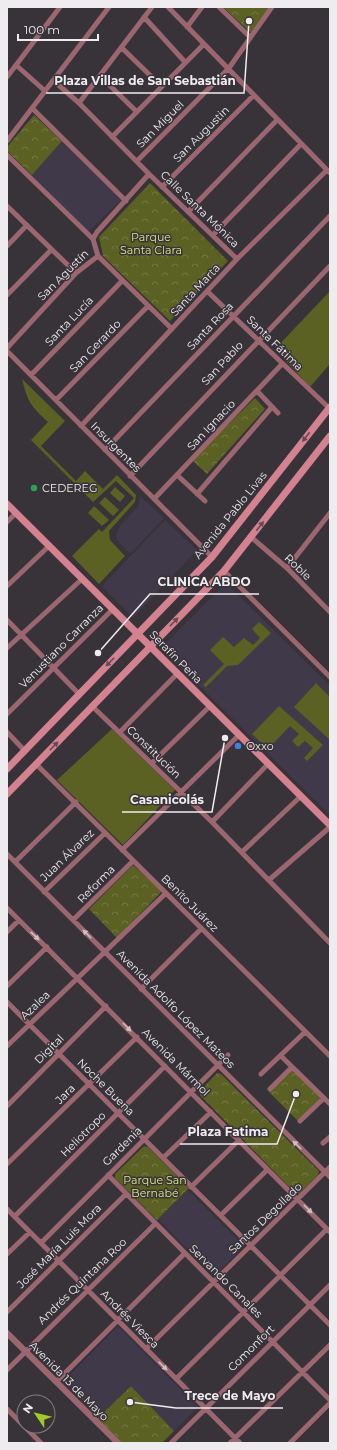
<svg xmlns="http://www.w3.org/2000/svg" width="337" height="1450" viewBox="0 0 337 1450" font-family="Montserrat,sans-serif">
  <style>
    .education { fill: #3f394a }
    .green { fill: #5b6023 }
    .park { fill: url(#park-crowns) }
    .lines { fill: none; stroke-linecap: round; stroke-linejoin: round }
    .minor { stroke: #9b6670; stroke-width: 5 }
    .tertiary { stroke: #9b6670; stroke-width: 6 }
    .secondary { stroke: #d48190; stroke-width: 7 }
    .oneway { fill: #664a53 }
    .oneway2 { fill: #d2bdc3 }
    .leisure-dot { fill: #2e9e5b; stroke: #373339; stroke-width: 1.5 }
    .shop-dot { fill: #3f7fe0; stroke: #373339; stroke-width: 1.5 }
    .labels { text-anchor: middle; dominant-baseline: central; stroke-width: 3; stroke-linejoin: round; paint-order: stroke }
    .street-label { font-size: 11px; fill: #efecf0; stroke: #373339 }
    .park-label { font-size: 11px; fill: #dee885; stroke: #373339 }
    .poi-label { font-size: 11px; fill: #efecf0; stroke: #373339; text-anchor: start }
    .leader { fill: none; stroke: #efecf0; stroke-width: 1.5 }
    .callout-dot { fill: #efecf0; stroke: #373339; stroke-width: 1.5 }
    .callout-label { font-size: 12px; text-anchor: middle; font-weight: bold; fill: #efecf0; stroke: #373339; stroke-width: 3; stroke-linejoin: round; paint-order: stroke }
  </style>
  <defs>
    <pattern id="park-crowns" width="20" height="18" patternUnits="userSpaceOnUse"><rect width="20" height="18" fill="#5b6023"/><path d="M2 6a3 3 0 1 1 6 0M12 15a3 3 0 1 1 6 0" fill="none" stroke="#737743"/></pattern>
  </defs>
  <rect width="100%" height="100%" fill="#373339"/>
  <!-- education -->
  <path class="education" d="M62,141L123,198L88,232L32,175Z
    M140,496L164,518L130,554L117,540L116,536L119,527L138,506Z
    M165,520L197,550L133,618L102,586Z
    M226,583L330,686V815L161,648Z
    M188,1190L244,1246L214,1276L158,1219Z
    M118,1326L198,1407L174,1431L131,1386L99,1417L64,1381Z"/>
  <!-- green -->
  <path class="green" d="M330,291V364L310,387L275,349Z
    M22,379L65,421L41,446L76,481L85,471L103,489L117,475L136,495L135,502L109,531L110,540L125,556L99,584L72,556L99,529L102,532L134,498L116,481L93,502L31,440L48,422C31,406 28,403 22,379Z
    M115,487L125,496L120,502L110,493Z
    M105,497L119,510L113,516L99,503Z
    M94,506L109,520L102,526L88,513Z
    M259,622L271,633L238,665L227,666L206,687L203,685L224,664L210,650L223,637L234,647L244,638L253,645L260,638L252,629Z
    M316,683L330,697V740L294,707Z
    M279,706L323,745L307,761L304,758L313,748L305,741L298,747L292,741L299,734L290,726L268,749L252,734Z
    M112,729L175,790L123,845L57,780Z"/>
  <!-- park -->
  <path class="park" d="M223,7H270L251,33Z
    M34,115L62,141L32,175L7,151V147Z
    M150,183L228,261L170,321L103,256L99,237Z
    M255,398L265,409L207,474L192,460Z
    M133,865L162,891L117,938L89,909Z
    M293,1067L323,1097L298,1121L269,1092Z
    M217,1073L221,1074L319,1171L318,1175L299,1194H296L200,1095V1091Z
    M144,1146L148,1147L189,1188L157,1220L115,1178V1174Z
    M131,1386L174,1431L162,1443H119L97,1419Z"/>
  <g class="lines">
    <!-- minor -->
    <path class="minor" d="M168,7L330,173
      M219,7L250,37
      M144,17L185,62
      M187,27L202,7
      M122,48L161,86
      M16,65L45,91
      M100,76L136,111
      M7,77L60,7
      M54,81L79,103L149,174L237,259
      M79,103L152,7
      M32,108L126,201
      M112,137L204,44
      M7,141L109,7
      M7,155L93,239
      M137,161L229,68L272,7
      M149,174L97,232L93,239L98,256L172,329
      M162,187L254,95
      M7,206L76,273
      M188,212L277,120
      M213,235L301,144
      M7,246L27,225
      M208,292L329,408
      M7,295L51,250
      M7,348L76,273L98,256
      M7,351L212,557
      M31,375L122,281
      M257,391L278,413
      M56,400L148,306
      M81,426L237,259L327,170
      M105,450L330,216
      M177,475L205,501
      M130,476L330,266
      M197,494L272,407
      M154,499L282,364
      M7,522L16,513
      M251,537L287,568L330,612
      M287,568L330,513
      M224,571L330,677
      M7,586L49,546
      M7,620L79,694
      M7,648L82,579
      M92,706L212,822L330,943
      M7,714L113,609
      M7,732L25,751
      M120,732L177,674
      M152,763L210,706
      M36,764L330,1056
      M212,822L268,764
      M122,850L239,735
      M242,852L301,796
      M7,854L330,1177
      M15,862L76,802
      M269,880L330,827
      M44,892L105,833
      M7,908L330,1232
      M73,920L133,861
      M7,932L19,920
      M7,986L47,947
      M141,989L201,929
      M7,1002L330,1325
      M7,1046L166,893
      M281,1056L330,1104
      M261,1074L305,1032
      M270,1089L292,1067
      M7,1106L106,1006
      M300,1121L324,1098
      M323,1143L330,1137
      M163,1158L211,1112
      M7,1164L137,1037
      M108,1175L330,1400
      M191,1187L239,1140
      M7,1209L240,1443
      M221,1215L267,1170
      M15,1216L165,1066
      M41,1243L228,1055
      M7,1254L30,1232
      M7,1312L126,1194
      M146,1349L330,1167
      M7,1370L155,1224
      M176,1379L327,1229
      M56,1382L184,1254
      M7,1409L41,1443
      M171,1443L330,1285
      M230,1443L330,1345
      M290,1443L330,1403"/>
    <!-- tertiary -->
    <path class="tertiary" d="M7,1333L118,1443"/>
    <!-- secondary -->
    <path class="secondary" d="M7,504L330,825
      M7,769L212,557L330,407
      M7,794L224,571L330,436"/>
  </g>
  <!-- one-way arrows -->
  <defs><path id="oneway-solid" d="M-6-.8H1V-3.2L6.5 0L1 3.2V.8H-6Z"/></defs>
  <g class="oneway">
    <use href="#oneway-solid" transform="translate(306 437) rotate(128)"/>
    <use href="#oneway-solid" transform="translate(260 526) rotate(-52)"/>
    <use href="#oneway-solid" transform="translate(174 622) rotate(-46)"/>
    <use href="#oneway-solid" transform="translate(110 662) rotate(135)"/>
    <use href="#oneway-solid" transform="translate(54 746) rotate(-46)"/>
  </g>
  <g class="oneway2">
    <use href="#oneway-solid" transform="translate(87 934) rotate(-135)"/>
    <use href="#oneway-solid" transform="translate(35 936) rotate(44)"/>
    <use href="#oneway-solid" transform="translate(127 1027) rotate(46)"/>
    <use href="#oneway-solid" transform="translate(297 1145) rotate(-135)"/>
    <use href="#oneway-solid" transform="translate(308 1209) rotate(45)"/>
    <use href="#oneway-solid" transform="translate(163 1366) rotate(45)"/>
  </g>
  <!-- markers -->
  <circle class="leisure-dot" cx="34" cy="488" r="4"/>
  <circle class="shop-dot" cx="238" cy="746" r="4"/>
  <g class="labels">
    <!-- street labels -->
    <g class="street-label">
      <text transform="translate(160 124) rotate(-45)">San Miguel</text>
      <text transform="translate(201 134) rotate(-45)">San Augustin</text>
      <text transform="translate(200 209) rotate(44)">Calle Santa Mónica</text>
      <text transform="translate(63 275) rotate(-45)">San Agustín</text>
      <text transform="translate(195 290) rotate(-47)">Santa Marta</text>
      <text transform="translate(69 321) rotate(-46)">Santa Lucía</text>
      <text transform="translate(210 326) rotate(-46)">Santa Rosa</text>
      <text transform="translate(275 343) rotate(44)">Santa Fátima</text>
      <text transform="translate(95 346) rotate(-46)">San Gerardo</text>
      <text transform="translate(222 363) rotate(-47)">San Pablo</text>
      <text transform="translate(211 425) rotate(-47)">San Ignacio</text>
      <text transform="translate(116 447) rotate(45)">Insurgentes</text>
      <text transform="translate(230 515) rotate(-51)">Avenida Pablo Livas</text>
      <text transform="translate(298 567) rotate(44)">Roble</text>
      <text transform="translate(61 646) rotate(-45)">Venustiano Carranza</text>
      <text transform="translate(176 657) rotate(45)">Serafín Peña</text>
      <text transform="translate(154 752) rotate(44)">Constitución</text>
      <text transform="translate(67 855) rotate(-44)">Juan Álvarez</text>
      <text transform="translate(96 884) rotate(-45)">Reforma</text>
      <text transform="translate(190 903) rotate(45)">Benito Juárez</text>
      <text transform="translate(35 1005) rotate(-44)">Azalea</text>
      <text transform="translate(176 1009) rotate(45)">Avenida Adolfo López Mateos</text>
      <text transform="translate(49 1049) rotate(-45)">Digital</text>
      <text transform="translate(176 1062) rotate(45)">Avenida Mármol</text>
      <text transform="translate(106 1087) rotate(45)">Noche Buena</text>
      <text transform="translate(65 1094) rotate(-45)">Jara</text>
      <text transform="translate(83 1134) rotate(-45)">Heliotropo</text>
      <text transform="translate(122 1146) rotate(-45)">Gardenia</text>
      <text transform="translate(265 1218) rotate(-44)">Santos Degollado</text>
      <text transform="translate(59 1246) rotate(-45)">José María Luis Mora</text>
      <text transform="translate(82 1281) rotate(-44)">Andrés Quintana Roo</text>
      <text transform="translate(226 1281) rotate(45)">Servando Canales</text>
      <text transform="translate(130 1319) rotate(45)">Andrés Viesca</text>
      <text transform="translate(251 1348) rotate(-45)">Comonfort</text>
      <text transform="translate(69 1381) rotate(45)">Avenida 13 de Mayo</text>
    </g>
    <!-- park labels -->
    <g class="park-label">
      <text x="151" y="237">Parque<tspan x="151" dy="13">Santa Clara</tspan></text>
      <text x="155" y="1180">Parque San<tspan x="155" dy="13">Bernabé</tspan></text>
    </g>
    <!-- poi labels -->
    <g class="poi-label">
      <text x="42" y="488">CEDEREG</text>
      <text x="246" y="746">Oxxo</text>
    </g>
  </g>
  <!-- callouts -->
  <path class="leader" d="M249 21L244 93H46M98 653L150 594H259M225 738L212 812H122M296 1094L277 1144H180M130 1402L176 1408H283"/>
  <g class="callout-dot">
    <circle cx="249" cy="21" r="4"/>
    <circle cx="98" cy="653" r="4"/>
    <circle cx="225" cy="738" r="4"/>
    <circle cx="296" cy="1094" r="4"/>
    <circle cx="130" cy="1402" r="4"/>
  </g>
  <g class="callout-label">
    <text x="145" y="85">Plaza Villas de San Sebastián</text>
    <text x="204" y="586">CLINICA ABDO</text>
    <text x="167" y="804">Casanicolás</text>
    <text x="228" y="1136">Plaza Fatima</text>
    <text x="230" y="1400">Trece de Mayo</text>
  </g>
  <!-- border -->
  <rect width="337" height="1450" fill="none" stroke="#efecf0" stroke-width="16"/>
  <!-- north arrow -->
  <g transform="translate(36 1414) rotate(305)"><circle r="19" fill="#373339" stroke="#817d82"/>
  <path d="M0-3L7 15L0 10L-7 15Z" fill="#a3c926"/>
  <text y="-6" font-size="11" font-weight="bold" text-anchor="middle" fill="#efecf0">N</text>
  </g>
  <!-- scale -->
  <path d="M18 34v6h80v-6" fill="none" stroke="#efecf0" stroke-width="2"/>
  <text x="24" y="34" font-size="12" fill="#efecf0" stroke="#373339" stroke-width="3" paint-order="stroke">100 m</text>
</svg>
